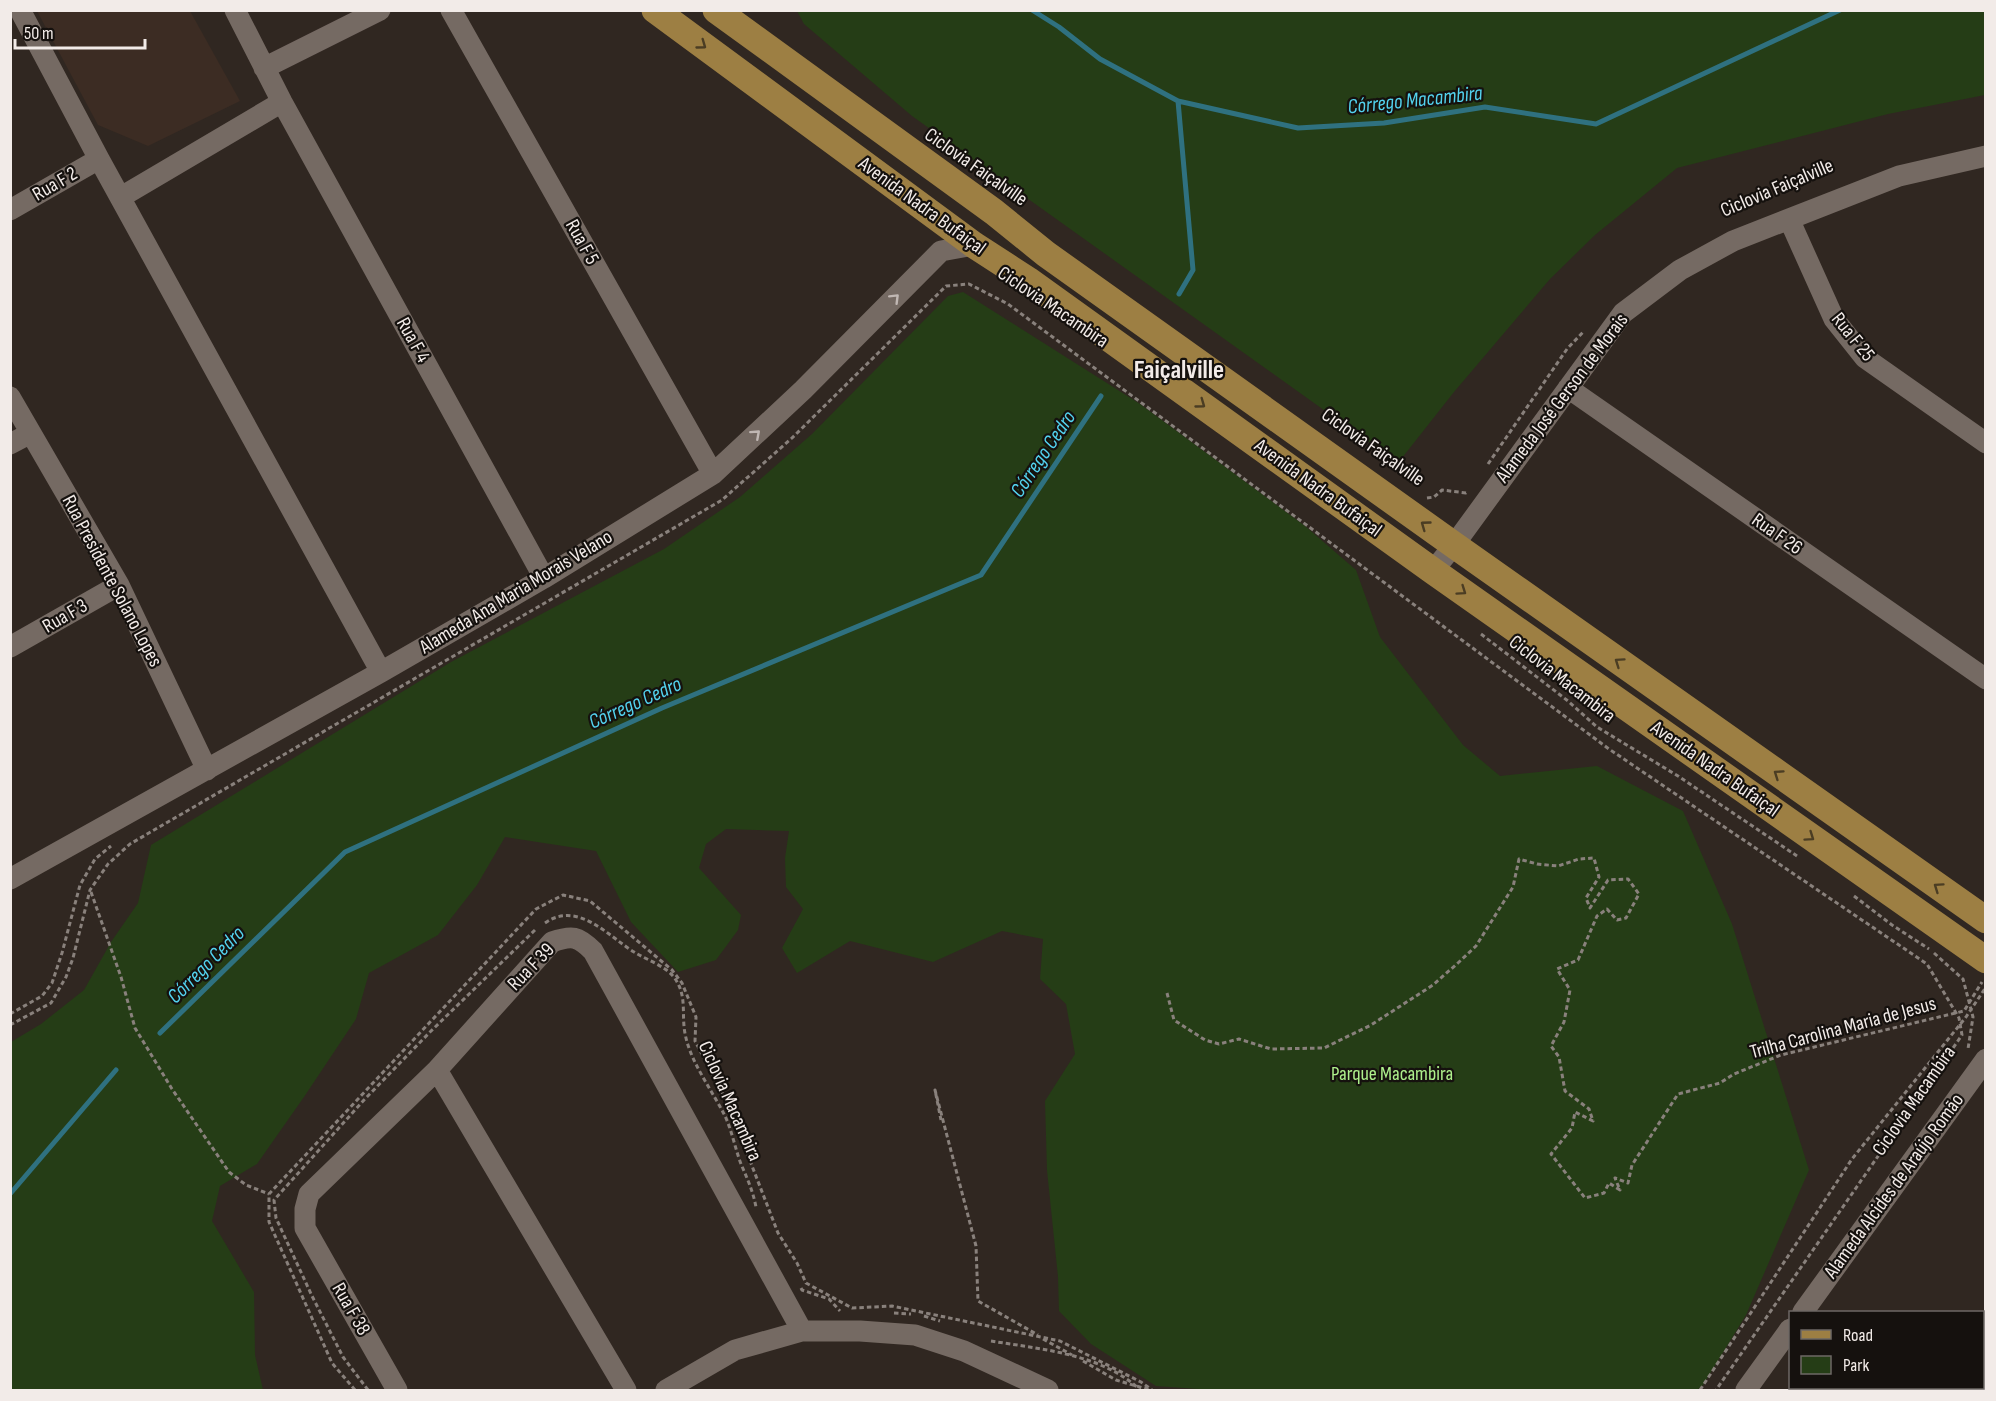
<svg xmlns="http://www.w3.org/2000/svg" width="1996" height="1401" viewBox="0 0 1996 1401" font-family="'Sofia Sans Condensed',sans-serif">
  <style>
    .built { fill: #3c2c23 }
    .green { fill: #253d16 }
    .lines { fill: none; stroke-linecap: round; stroke-linejoin: round }
    .stream { stroke: #2f7180; stroke-width: 5 }
    .path { stroke: #89817c; stroke-width: 3; stroke-dasharray: 4.5 3; stroke-linecap: butt }
    .minor { stroke: #756a63; stroke-width: 21 }
    .major { stroke: #9d7f43; stroke-width: 27 }
    .oneway { stroke: #4b3d23 }
    .oneway2 { stroke: #c0b7b3 }
    .labels { text-anchor: middle; dominant-baseline: central; stroke-width: 4.5; stroke-linejoin: round; paint-order: stroke }
    .street-label { font-size: 20px; fill: #f2ebe8; stroke: #15110e }
    .park-label { font-size: 20px; fill: #aef08c; stroke: #15110e }
    .water-label { font-size: 21px; font-style: italic; fill: #53d2ee; stroke: #15110e }
    .district-label { font-size: 26px; font-weight: bold; fill: #f2ebe8; stroke: #15110e }
  </style>
  <rect width="100%" height="100%" fill="#302721"/>
  <!-- built -->
  <path class="built" d="M37,11H190L240,101L148,146L98,125Z"/>
  <!-- green -->
  <path class="green" d="M797,11H1985V95L1888,114L1677,168L1595,235L1550,279L1454,392L1398,463L912,116L804,24Z
    M963,292L1140,404L1305,526L1356,570L1380,637L1463,745L1500,776L1597,766L1683,811L1732,924L1809,1170L1746,1315L1703,1385L1697,1390H1213L1156,1386L1091,1344L1059,1311L1058,1277L1047,1170L1045,1101L1075,1054L1066,1004L1040,979L1043,939L1002,931L933,962L850,941L797,973L782,948L803,909L786,887L785,858L789,831L726,829L706,844L699,868L741,915L738,930L716,960L678,972L631,922L596,851L505,837L477,885L438,935L369,973L356,1019L304,1097L257,1164L220,1186L212,1221L254,1292L255,1355L263,1390H11V1042L41,1024L84,990L111,942L138,903L151,845L451,662L664,549L740,497L812,434L948,296Z"/>
  <g class="lines">
    <!-- stream -->
    <path class="stream" d="M1032,10L1059,27L1100,59L1178,101L1298,128L1384,123L1485,107L1596,124L1840,10
      M1178,101L1193,270L1179,294
      M160,1033L345,852L662,708L981,575L1101,396
      M10,1194L116,1070"/>
    <!-- path -->
    <path class="path" d="M1488,464L1567,349L1584,331
      M1427,498L1434,497L1442,490L1466,493L1468,491
      M1481,634L1568,701L1597,727L1678,776L1797,856
      M91,892L121,977L135,1028L172,1089L229,1172L246,1185L269,1194
      M1854,896L1892,925L1929,949
      M545,923C578,900 608,936 634,952C647,960 663,965 673,976C689,996 680,1015 686,1038C692,1064 713,1092 725,1116C732,1131 735,1148 741,1164C747,1178 753,1191 756,1207
      M1934,953L1963,979L1973,1017L1968,1049
      M1167,993L1174,1020L1205,1040L1219,1044L1239,1039L1271,1049L1324,1048L1371,1025L1433,985L1459,962L1476,946L1513,887L1519,859L1537,864L1558,866L1579,859L1594,858L1599,877L1586,898L1590,908L1608,880L1628,879L1639,894L1626,918L1617,920L1607,909L1597,916L1578,960L1557,969L1570,990L1564,1022L1551,1046L1559,1057L1565,1091L1589,1109L1593,1121L1575,1112L1572,1128L1551,1154L1585,1198L1604,1193L1609,1183L1620,1190L1615,1178L1628,1183L1632,1165L1678,1094L1720,1083L1734,1074L1781,1055L1964,1011L1982,982
      M10,1014L42,996L52,983L62,953L80,885L95,859L111,846
      M10,1025L51,1003L66,977L73,958L90,890L108,864L130,844L722,500L792,438L946,286L969,284L1008,304L1609,749L1927,964L1959,1018L1962,1035L1716,1390
      M941,1120L935,1090L976,1246L978,1301L1038,1335
      M801,1288L802,1290L829,1299L840,1311
      M894,1313L911,1314
      M924,1316L940,1321
      M1043,1339L1072,1355
      M991,1341C1040,1349 1103,1354 1140,1390
      M1083,1361L1116,1380L1150,1390
      M355,1390L332,1363L269,1222V1194L536,909L563,895L590,901L672,970L682,983L696,1017L695,1041L728,1104L778,1233L797,1263L806,1283L852,1308L892,1306L1060,1341L1141,1382L1152,1390
      M368,1390L343,1357L312,1296L276,1218L274,1200L364,1100L430,1032L535,930
      M1700,1390L1852,1159L1966,1017L1986,987"/>
    <!-- minor -->
    <path class="minor" d="M20,10L99,159L381,672
      M235,10L282,102L544,578
      M451,10L713,474
      M264,68L380,10
      M121,197L282,102
      M10,210L99,159
      M1789,219L1834,319L1865,358L1986,443
      M1568,388L1986,679
      M10,397L119,585L207,770
      M10,444L31,433
      M1433,571L1454,545L1623,313L1680,270L1733,241L1899,176L1986,156
      M10,647L119,585
      M10,879L381,672L544,578L713,474L803,390L941,251L974,245
      M1803,1312L1986,1059
      M397,1390L305,1228V1209L309,1194L437,1070
      M626,1390L437,1070L552,942C572,935 578,936 593,951L802,1331
      M666,1390L735,1350L802,1331H860L915,1335L964,1351L1048,1390
      M1746,1390L1790,1329"/>
    <!-- major -->
    <path class="major" d="M655,10L974,245L1028,280L1433,571L1986,960
      M716,10L994,212L1046,254L1454,545L1986,920"/>
  </g>
  <!-- one-way arrows -->
  <defs><path id="oneway-chevron" d="M-2-3.5L2.5 0L-2 3.5" fill="none" stroke-width="1.6" stroke-linecap="round" stroke-linejoin="round" transform="scale(1.5)"/></defs>
  <g class="oneway">
    <use href="#oneway-chevron" transform="translate(702 45) rotate(36)"/>
    <use href="#oneway-chevron" transform="translate(1201 404) rotate(36)"/>
    <use href="#oneway-chevron" transform="translate(1425 525) rotate(-144)"/>
    <use href="#oneway-chevron" transform="translate(1462 591) rotate(35)"/>
    <use href="#oneway-chevron" transform="translate(1619 662) rotate(-145)"/>
    <use href="#oneway-chevron" transform="translate(1778 774) rotate(-145)"/>
    <use href="#oneway-chevron" transform="translate(1810 837) rotate(35)"/>
    <use href="#oneway-chevron" transform="translate(1938 887) rotate(-145)"/>
  </g>
  <g class="oneway2">
    <use href="#oneway-chevron" transform="translate(895 298) rotate(-45)"/>
    <use href="#oneway-chevron" transform="translate(756 434) rotate(-42)"/>
  </g>
  <g class="labels">
    <!-- street labels -->
    <g class="street-label">
      <text transform="translate(976 167) rotate(35)">Ciclovia Faiçalville</text>
      <text transform="translate(55 184) rotate(-30)">Rua F 2</text>
      <text transform="translate(1777 188) rotate(-23)">Ciclovia Faiçalville</text>
      <text transform="translate(922 206) rotate(36)">Avenida Nadra Bufaiçal</text>
      <text transform="translate(582 242) rotate(61)">Rua F 5</text>
      <text transform="translate(1053 307) rotate(34)">Ciclovia Macambira</text>
      <text transform="translate(1853 337) rotate(51)">Rua F 25</text>
      <text transform="translate(413 340) rotate(61)">Rua F 4</text>
      <text transform="translate(1562 398) rotate(-53)">Alameda José Gerson de Morais</text>
      <text transform="translate(1373 447) rotate(35)">Ciclovia Faiçalville</text>
      <text transform="translate(1318 488) rotate(36)">Avenida Nadra Bufaiçal</text>
      <text transform="translate(1777 534) rotate(35)">Rua F 26</text>
      <text transform="translate(112 581) rotate(62)">Rua Presidente Solano Lopes</text>
      <text transform="translate(516 592) rotate(-31)">Alameda Ana Maria Morais Velano</text>
      <text transform="translate(65 616) rotate(-30)">Rua F 3</text>
      <text transform="translate(1562 679) rotate(38)">Ciclovia Macambira</text>
      <text transform="translate(1715 769) rotate(35)">Avenida Nadra Bufaiçal</text>
      <text transform="translate(531 967) rotate(-46)">Rua F 39</text>
      <text transform="translate(1843 1028) rotate(-15)">Trilha Carolina Maria de Jesus</text>
      <text transform="translate(730 1101) rotate(66)">Ciclovia Macambira</text>
      <text transform="translate(1914 1101) rotate(-55)">Ciclovia Macambira</text>
      <text transform="translate(1894 1186) rotate(-54)">Alameda Alcides de Araújo Romão</text>
      <text transform="translate(351 1309) rotate(60)">Rua F 38</text>
    </g>
    <!-- park labels -->
    <g class="park-label">
      <text x="1392" y="1074">Parque Macambira</text>
    </g>
    <!-- water labels -->
    <g class="water-label">
      <text transform="translate(1415 100) rotate(-6)">Córrego Macambira</text>
      <text transform="translate(1043 454) rotate(-56)">Córrego Cedro</text>
      <text transform="translate(635 703) rotate(-24)">Córrego Cedro</text>
      <text transform="translate(206 965) rotate(-45)">Córrego Cedro</text>
    </g>
    <!-- district labels -->
    <g class="district-label">
      <text x="1179" y="370">Faiçalville</text>
    </g>
  </g>
  <!-- border -->
  <rect width="1996" height="1401" fill="none" stroke="#f2ebe8" stroke-width="24"/>
  <!-- legend -->
  <rect x="1789" y="1311" width="195" height="78" fill="#15110e" stroke="#6d6865" stroke-width="1.5"/>
  <rect x="1801" y="1330" width="30" height="9" fill="#9d7f43" stroke="#6d6865" stroke-width="1.5"/>
  <text x="1843" y="1341" font-size="18" fill="#f2ebe8">Road</text>
  <rect x="1801" y="1356" width="30" height="18" fill="#253d16" stroke="#6d6865" stroke-width="1.5"/>
  <text x="1843" y="1371" font-size="18" fill="#f2ebe8">Park</text>
  <!-- scale -->
  <path d="M15 39v9h130v-9" fill="none" stroke="#f2ebe8" stroke-width="3"/>
  <text x="24" y="39" font-size="18" fill="#f2ebe8" stroke="#15110e" stroke-width="4.5" paint-order="stroke">50 m</text>
</svg>
